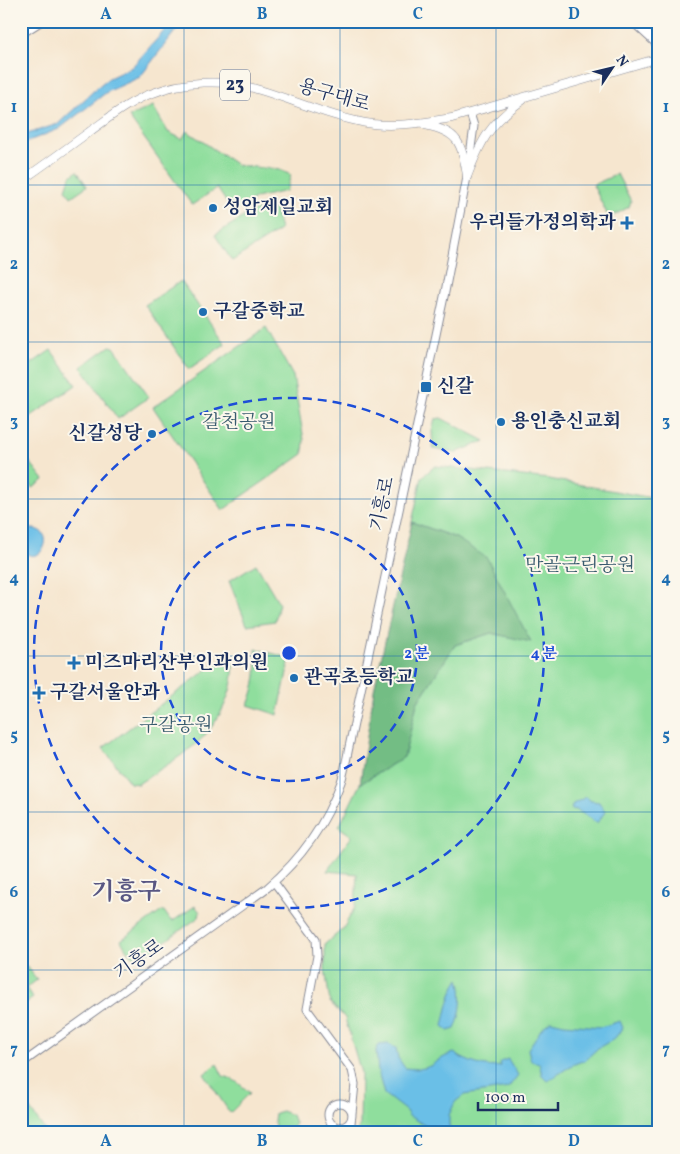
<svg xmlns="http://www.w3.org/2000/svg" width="680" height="1154" viewBox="0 0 680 1154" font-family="Vollkorn,'Noto Serif KR',serif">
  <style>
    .green { fill: #8fde9d; stroke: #55867e }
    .forest { fill: #73bd84; stroke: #477671 }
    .water { fill: #6bbfe7; stroke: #4377a2 }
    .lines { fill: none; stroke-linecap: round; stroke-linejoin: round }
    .secondary-casing { stroke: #888a96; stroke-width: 9 }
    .primary-casing { stroke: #888a96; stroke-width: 9 }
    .highway-casing { stroke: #888a96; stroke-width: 11 }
    .secondary { stroke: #fff; stroke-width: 7 }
    .primary { stroke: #fff; stroke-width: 8 }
    .highway { stroke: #fff; stroke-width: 9 }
    .grid { fill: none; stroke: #1f6fb2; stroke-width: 1; stroke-opacity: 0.55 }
    .ring { fill: none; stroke: #1d4ed8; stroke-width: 2.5; stroke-dasharray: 9 6 }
    .poi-dot { fill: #1f6fb2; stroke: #fbf7ec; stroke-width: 2 }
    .labels { text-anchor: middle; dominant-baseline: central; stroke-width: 4; stroke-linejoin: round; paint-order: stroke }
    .shield { fill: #fbf7ec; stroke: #5e6b89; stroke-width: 1 }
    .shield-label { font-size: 18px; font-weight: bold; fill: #1b2f5e }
    .street-label { font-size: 19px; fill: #1b2f5e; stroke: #fbf7ec }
    .poi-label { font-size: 19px; font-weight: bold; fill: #1b2f5e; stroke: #fbf7ec; text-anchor: start }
    .park-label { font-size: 19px; fill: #385b6e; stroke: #fbf7ec }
    .district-label { font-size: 24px; font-weight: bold; fill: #595783; stroke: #fbf7ec }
    .centre { fill: #1d4ed8; stroke: #fbf7ec; stroke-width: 2.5 }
    .ring-label { font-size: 15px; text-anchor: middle; font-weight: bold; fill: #1d4ed8; stroke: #fbf7ec; stroke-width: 4; stroke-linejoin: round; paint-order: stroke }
    .neatline { fill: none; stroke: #1f6fb2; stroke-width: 2 }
    .grid-label { font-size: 16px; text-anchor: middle; font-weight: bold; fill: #1f6fb2 }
  </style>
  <rect width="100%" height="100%" fill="#fbf7ec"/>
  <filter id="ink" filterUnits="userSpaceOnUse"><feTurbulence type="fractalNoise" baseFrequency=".02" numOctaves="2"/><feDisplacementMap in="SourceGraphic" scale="10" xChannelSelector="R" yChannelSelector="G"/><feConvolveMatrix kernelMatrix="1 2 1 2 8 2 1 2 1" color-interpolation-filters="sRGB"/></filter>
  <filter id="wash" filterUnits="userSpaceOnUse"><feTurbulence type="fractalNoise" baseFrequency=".0096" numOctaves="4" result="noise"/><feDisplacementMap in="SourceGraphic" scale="20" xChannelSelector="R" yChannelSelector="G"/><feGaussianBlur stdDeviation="1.12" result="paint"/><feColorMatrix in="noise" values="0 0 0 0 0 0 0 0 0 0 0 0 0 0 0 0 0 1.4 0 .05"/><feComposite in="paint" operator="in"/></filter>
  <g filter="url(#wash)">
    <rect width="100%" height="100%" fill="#f6e6cf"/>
    <!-- green -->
    <path class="green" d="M153,106L168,132L182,139L187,131L237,165L280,170L291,175L286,191L256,198L233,212L217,188L192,205L129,117Z
      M77,171L87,186L71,197L66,189L70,177Z
      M617,174L631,201L629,207L609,218L593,185Z
      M274,204L280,230L232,261L215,235L251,212Z
      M181,281L225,344L189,369L145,305Z
      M266,328L293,376L304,440L303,454L223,510L153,407Z
      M110,346L114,347L149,397L118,419L81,367Z
      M51,350L76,385L27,419H22L21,371Z
      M441,418L485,441L455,453L433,449L432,431L435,419Z
      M30,462L44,480L33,488L21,472V468Z
      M435,466L549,479L647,497L659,502V1133H357L360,1125L361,1073L345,1018L330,1002L325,969V944L343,929L355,907L357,874L327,871L352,836L339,827L360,784L404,757L417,703L455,645L491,633L531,641L456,538L412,522L422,477Z
      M256,564L279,603L275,621L247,625L229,581Z
      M256,649L290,658L278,715L248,705C256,686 258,669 256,649Z
      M217,662H233C236,691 217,726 196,744C178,759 157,771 138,784L130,783L103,748Z
      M195,906L200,912L199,917L143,957C131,959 126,950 121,940L162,911H164L171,921H173Z
      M27,966L37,980L26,988L33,998L26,1003L21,997V969Z
      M217,1064L223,1076C234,1078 242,1086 250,1093L230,1113L204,1074Z
      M26,1104L47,1133H21V1108Z
      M282,1111L292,1115L295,1123L291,1133H277L274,1122L275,1113Z"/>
    <!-- forest -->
    <path class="forest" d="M412,522L456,538L487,558L531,642L491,633L455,645L417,703L404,757L360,784L374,690Z"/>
    <!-- water -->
    <path class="water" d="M173,21H183L140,77L107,92L59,129L21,144V136L58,124L101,84L109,78L132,67Z
      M29,529C60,527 41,572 21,549V536Z
      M586,797L591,801L599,802L605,812L597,823L577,810L571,809L573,804Z
      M459,979C464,994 461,1016 455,1029L448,1031L443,1026C447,1009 449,994 459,979Z
      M551,1021L564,1024L601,1027L620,1021L623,1028L614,1039L598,1048L585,1060L572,1065L548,1081L542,1075L539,1063L531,1061L528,1049L542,1028Z
      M388,1044L396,1048L398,1058L405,1068C435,1072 430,1061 454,1053C466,1062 487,1069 501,1066L500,1062L508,1059L518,1075L508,1088L464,1095L455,1102L449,1115V1125L452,1133L436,1132L409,1116L406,1111L384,1094L378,1072L376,1050L379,1045Z"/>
  </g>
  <g filter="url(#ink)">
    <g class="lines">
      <!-- secondary casing -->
      <g class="secondary-casing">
        <path id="secondary" d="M274,882L316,939L317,956L307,1009L352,1070L355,1084L350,1133
          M21,1064L267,888C300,860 326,824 341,782C344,773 346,762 348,752L445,292L467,177L474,126L470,113
          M328 1115a12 12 0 1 1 24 0a12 12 0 1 1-24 0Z"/>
      </g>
      <!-- primary casing -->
      <g class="primary-casing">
        <path id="primary" d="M425,125C459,132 461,142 467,175
          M467,177C481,140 490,123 523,100
          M21,181C44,165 66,149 89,132C109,118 129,101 153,93C183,81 222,79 253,88C293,99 331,118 373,124C399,127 427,122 452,118L659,58"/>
      </g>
      <!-- highway casing -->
      <g class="highway-casing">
        <path id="highway" d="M633,21L659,45
          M21,33L40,21"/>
      </g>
      <!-- secondary -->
      <use href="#secondary" class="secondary"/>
      <!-- primary -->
      <use href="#primary" class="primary"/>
      <!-- highway -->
      <use href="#highway" class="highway"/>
    </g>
  </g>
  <!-- grid -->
  <path class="grid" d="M184,21V1133M340,21V1133M496,21V1133M21,185H659M21,342H659M21,499H659M21,656H659M21,812H659M21,970H659"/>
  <!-- distance rings -->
  <g class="ring">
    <circle cx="289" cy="653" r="128"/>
    <circle cx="289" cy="653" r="255"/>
  </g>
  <!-- markers -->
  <g class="poi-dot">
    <circle cx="213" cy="208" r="5"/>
    <path d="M624.5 215.5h5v5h5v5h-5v5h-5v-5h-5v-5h5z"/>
    <circle cx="203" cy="312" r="5"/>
    <rect x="420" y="381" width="12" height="12" rx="2.5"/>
    <circle cx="501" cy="422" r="5"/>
    <circle cx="152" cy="434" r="5"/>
    <path d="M71.5 655.5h5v5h5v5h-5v5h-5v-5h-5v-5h5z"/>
    <circle cx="294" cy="678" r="5"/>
    <path d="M36.5 685.5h5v5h5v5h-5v5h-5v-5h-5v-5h5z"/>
  </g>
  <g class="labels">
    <!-- shield labels -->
    <rect class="shield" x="220" y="69.5" width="30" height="31" rx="4"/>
    <g class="shield-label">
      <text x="235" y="85">23</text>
    </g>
    <!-- street labels -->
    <g class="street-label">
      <text transform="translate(334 96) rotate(16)">용구대로</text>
      <text transform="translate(383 504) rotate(-78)">기흥로</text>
      <text transform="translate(139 960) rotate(-35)">기흥로</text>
    </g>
    <!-- poi labels -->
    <g class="poi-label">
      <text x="223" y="208">성암제일교회</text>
      <text x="616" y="223" text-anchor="end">우리들가정의학과</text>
      <text x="213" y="312">구갈중학교</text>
      <text x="437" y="387">신갈</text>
      <text x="511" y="422">용인충신교회</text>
      <text x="142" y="434" text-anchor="end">신갈성당</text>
      <text x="85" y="663">미즈마리산부인과의원</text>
      <text x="304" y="678">관곡초등학교</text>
      <text x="50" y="693">구갈서울안과</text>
    </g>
    <!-- park labels -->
    <g class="park-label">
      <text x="239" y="423">갈천공원</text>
      <text x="580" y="566">만골근린공원</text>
      <text x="176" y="726">구갈공원</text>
    </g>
    <!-- district labels -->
    <g class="district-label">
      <text x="126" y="893">기흥구</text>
    </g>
  </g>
  <circle cx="289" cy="653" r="8" class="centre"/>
  <g class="ring-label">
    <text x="417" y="658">2 분</text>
    <text x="544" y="658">4 분</text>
  </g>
  <!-- margin -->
  <rect width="680" height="1154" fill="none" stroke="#fbf7ec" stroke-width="55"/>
  <!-- north arrow -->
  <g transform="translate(612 68) rotate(55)" stroke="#fbf7ec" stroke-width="4" paint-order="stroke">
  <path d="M0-4L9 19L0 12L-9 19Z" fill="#1b2f5e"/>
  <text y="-8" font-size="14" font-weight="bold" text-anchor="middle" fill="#1b2f5e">N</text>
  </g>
  <!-- scale -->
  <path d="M478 1102v8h80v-8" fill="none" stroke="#1b2f5e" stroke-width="2.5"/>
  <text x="485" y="1102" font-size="15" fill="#1b2f5e" stroke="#fbf7ec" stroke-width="4" paint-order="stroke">100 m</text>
  <rect x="28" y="28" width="624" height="1098" class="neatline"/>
  <g class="grid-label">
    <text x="106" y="19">A</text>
    <text x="262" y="19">B</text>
    <text x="418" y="19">C</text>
    <text x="574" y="19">D</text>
    <text x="14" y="112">1</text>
    <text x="666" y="112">1</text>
    <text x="14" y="269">2</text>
    <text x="666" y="269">2</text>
    <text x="14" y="426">3</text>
    <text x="666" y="426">3</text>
    <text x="14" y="583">4</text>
    <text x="666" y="583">4</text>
    <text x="14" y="740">5</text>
    <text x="666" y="740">5</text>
    <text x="14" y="897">6</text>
    <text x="666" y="897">6</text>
    <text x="14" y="1054">7</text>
    <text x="666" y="1054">7</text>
    <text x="106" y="1146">A</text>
    <text x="262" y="1146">B</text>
    <text x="418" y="1146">C</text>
    <text x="574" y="1146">D</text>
  </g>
</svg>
